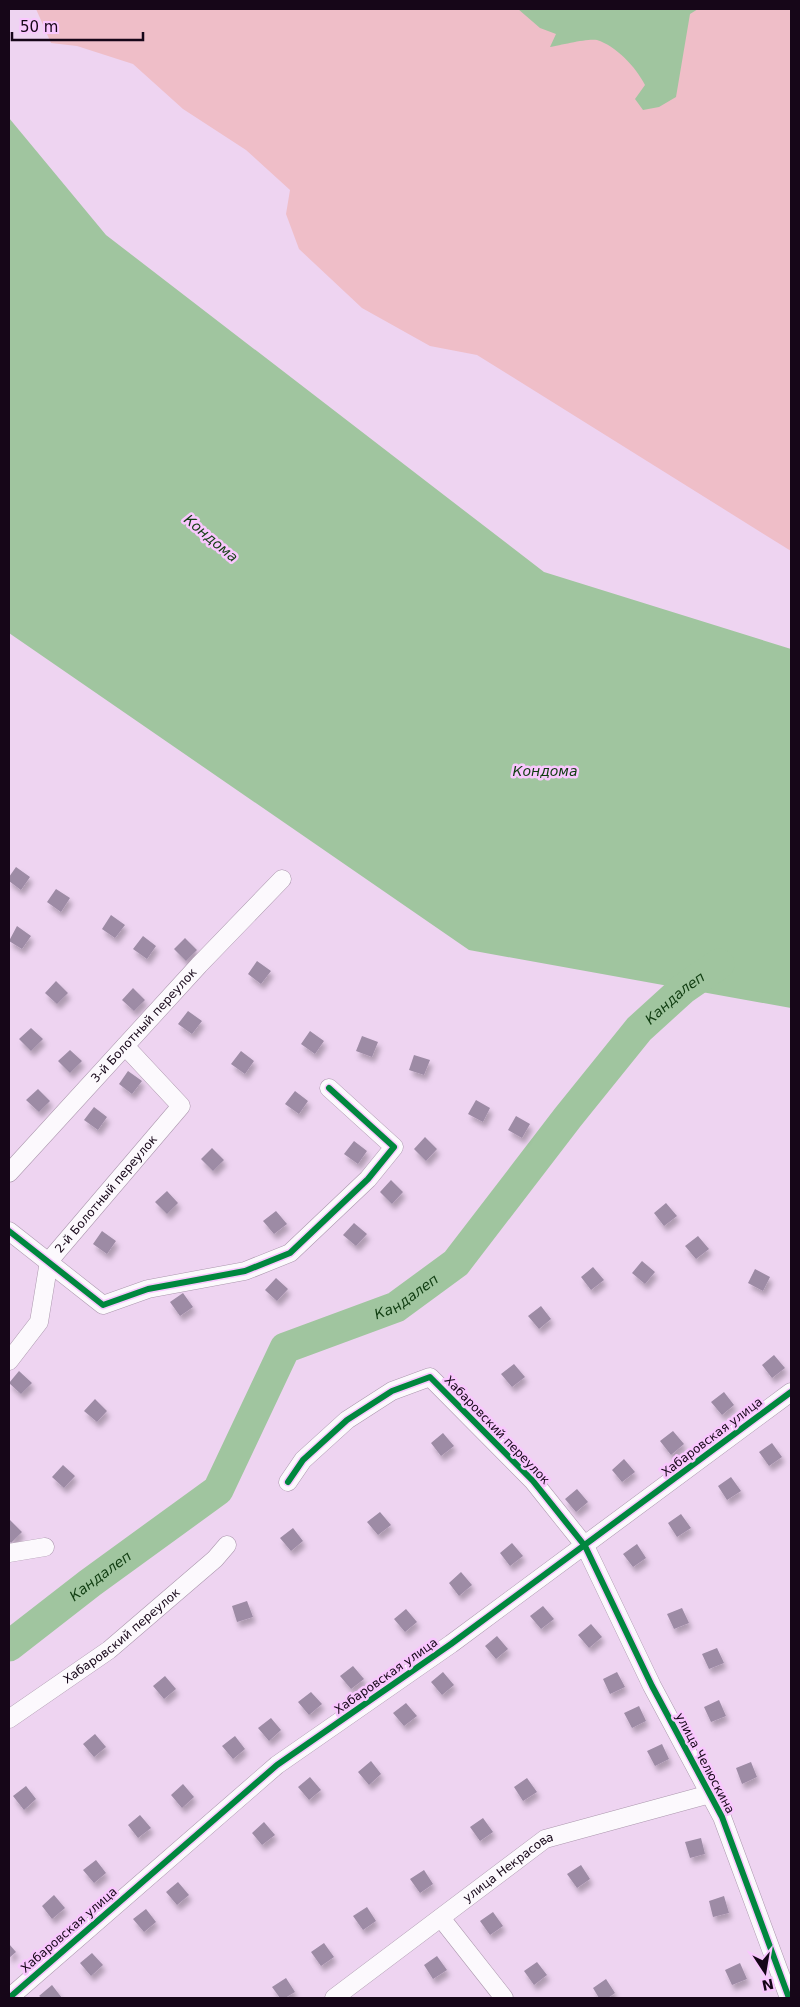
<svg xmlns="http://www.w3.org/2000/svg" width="800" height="2007" viewBox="0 0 800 2007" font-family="'DejaVu Sans',sans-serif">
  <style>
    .green { fill: #efbec8 }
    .water { fill: #a0c59f }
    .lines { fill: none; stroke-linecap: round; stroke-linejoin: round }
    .river { stroke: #a0c59f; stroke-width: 31 }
    .building { fill: #9d8ba5; filter: url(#shadow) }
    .minor-casing { stroke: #ab97ad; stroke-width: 19 }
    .minor { stroke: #fcf9fd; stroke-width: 18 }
    .cycleway-casing { stroke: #f9c7fe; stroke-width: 9 }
    .cycleway { stroke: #00873e; stroke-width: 6 }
    .labels { text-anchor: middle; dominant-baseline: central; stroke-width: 5; stroke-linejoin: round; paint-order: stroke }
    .street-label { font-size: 12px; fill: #160618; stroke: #f9c7fe }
    .water-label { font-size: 14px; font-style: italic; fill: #103d11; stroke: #f9c7fe }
  </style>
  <defs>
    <filter id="shadow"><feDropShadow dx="3" dy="5.5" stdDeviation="2.5" flood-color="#0004"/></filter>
  </defs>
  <rect width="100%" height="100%" fill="#eed4f1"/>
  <!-- green -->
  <path class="green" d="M36,9H791V551L477,355L430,346L362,308L299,249L286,214L290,190L246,150L183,109L133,64L77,46L51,43Z"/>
  <!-- water -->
  <path class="water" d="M518,9H698L690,14L676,97L659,107L643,110L635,99L645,85C636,67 616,46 597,40C588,38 561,45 550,47L556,34L540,28Z
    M9,118L106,235L544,572L791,649V1008L469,950L9,633Z"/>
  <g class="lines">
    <!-- river -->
    <path class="river" id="s1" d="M9,1646L90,1583L218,1490L285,1348L396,1307L456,1263L568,1117L639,1029L683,989L719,964"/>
  </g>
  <!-- building -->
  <path class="building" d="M16,867L30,877L21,890L9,881V877Z
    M56,889L70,898L61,912L47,902Z
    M111,915L125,925L115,938L102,929Z
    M17,926L31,936L22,949L9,941Z
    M143,936L156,946L147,959L133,949Z
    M185,938L197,950L186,961L174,949Z
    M257,961L271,971L261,984L248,974Z
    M56,981L68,993L57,1004L45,993Z
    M133,988L145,1000L134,1011L122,1000Z
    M188,1011L202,1021L192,1034L178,1024Z
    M31,1028L43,1039L31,1051L19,1039Z
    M310,1031L324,1041L315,1054L301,1044Z
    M362,1036L378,1042L372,1057L356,1051Z
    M70,1050L82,1061L70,1073L58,1061Z
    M241,1051L254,1061L245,1074L231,1064Z
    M414,1055L430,1060L424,1075L409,1070Z
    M128,1071L142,1081L132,1094L119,1084Z
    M38,1089L50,1101L39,1112L26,1100Z
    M295,1091L308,1101L299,1114L285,1104Z
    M476,1100L490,1108L483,1122L468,1114Z
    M94,1107L107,1117L98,1130L84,1120Z
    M516,1116L530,1124L522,1138L508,1130Z
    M425,1137L437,1149L426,1161L414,1149Z
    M354,1141L367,1151L358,1164L344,1154Z
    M212,1148L224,1160L213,1171L201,1159Z
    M391,1180L403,1192L392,1204L380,1192Z
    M167,1191L178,1203L167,1214L155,1202Z
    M666,1203L677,1216L664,1226L654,1213Z
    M276,1211L287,1224L274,1234L263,1221Z
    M354,1223L367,1234L356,1246L343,1235Z
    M102,1231L116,1241L107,1254L93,1244Z
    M698,1236L709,1249L696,1259L685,1246Z
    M642,1261L655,1272L645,1284L632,1273Z
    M593,1267L604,1280L591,1290L581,1277Z
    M755,1269L770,1277L763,1291L748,1283Z
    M276,1278L288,1289L277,1301L265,1290Z
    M183,1293L193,1307L180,1316L170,1302Z
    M541,1306L551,1319L539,1329L528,1316Z
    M774,1355L785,1368L772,1378L762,1365Z
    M514,1364L525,1377L512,1387L501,1374Z
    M19,1371L32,1383L21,1394L9,1383Z
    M724,1392L734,1405L722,1415L711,1402Z
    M95,1399L107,1411L97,1422L84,1411Z
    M673,1431L684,1444L671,1455L660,1441Z
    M443,1433L454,1446L441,1456L431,1443Z
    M772,1443L782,1457L769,1466L759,1452Z
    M624,1459L635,1472L622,1482L612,1470Z
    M63,1465L75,1476L64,1488L52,1477Z
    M731,1477L741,1491L727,1500L718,1486Z
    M577,1489L588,1502L576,1512L565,1499Z
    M380,1512L391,1525L378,1535L367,1522Z
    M681,1514L691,1528L677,1537L668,1523Z
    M10,1520L22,1532L11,1543L9,1541Z
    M293,1528L303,1541L291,1551L280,1538Z
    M512,1543L523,1556L510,1566L500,1553Z
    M637,1544L646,1558L633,1567L623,1554Z
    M461,1572L472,1585L459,1596L449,1583Z
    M247,1601L253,1617L237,1622L232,1606Z
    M543,1606L554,1619L541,1629L530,1616Z
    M682,1608L689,1623L674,1629L667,1614Z
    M406,1609L417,1622L405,1632L394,1619Z
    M591,1624L602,1637L589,1648L578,1635Z
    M497,1636L508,1649L496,1659L485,1646Z
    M717,1648L724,1663L709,1669L702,1654Z
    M353,1666L364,1679L351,1689L340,1676Z
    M443,1672L454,1685L442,1695L431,1682Z
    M617,1672L625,1687L610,1694L603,1679Z
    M165,1676L176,1689L164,1699L153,1686Z
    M311,1692L322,1704L309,1715L298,1702Z
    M719,1700L726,1716L711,1722L704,1707Z
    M406,1703L417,1716L404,1726L393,1713Z
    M639,1706L646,1721L632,1728L624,1713Z
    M271,1718L281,1730L269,1741L258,1728Z
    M95,1734L106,1747L94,1757L83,1744Z
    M235,1736L245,1749L233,1759L222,1746Z
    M662,1744L669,1759L655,1766L647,1751Z
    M371,1761L381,1774L369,1785L358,1772Z
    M751,1762L757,1777L742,1784L736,1768Z
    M310,1777L321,1790L309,1800L298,1787Z
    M527,1778L537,1792L523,1801L514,1787Z
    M183,1784L194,1797L182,1808L171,1795Z
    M26,1786L36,1799L24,1810L13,1796Z
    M140,1815L151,1828L138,1838L128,1825Z
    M483,1818L493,1832L480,1841L470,1827Z
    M264,1822L275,1835L262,1845L252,1833Z
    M701,1838L705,1854L690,1858L685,1842Z
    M96,1860L106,1873L94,1883L83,1870Z
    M581,1865L590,1879L577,1888L567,1874Z
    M424,1870L433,1884L420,1893L410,1879Z
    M178,1882L189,1895L177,1905L166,1892Z
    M54,1895L65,1908L52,1919L42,1906Z
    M724,1896L729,1913L713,1917L709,1901Z
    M367,1907L376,1921L363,1930L353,1916Z
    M146,1909L156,1922L144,1932L133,1919Z
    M493,1912L503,1926L490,1935L480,1921Z
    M324,1943L334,1957L321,1966L311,1952Z
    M9,1944L16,1952L9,1958Z
    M92,1953L103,1965L91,1976L80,1963Z
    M437,1956L447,1970L433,1979L424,1965Z
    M537,1962L547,1975L534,1985L524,1971Z
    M740,1963L747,1979L732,1985L725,1970Z
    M286,1978L295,1992L285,1998H280L272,1987Z
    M606,1979L615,1993L608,1998H599L593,1988Z
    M52,1985L62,1998H42L39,1996Z"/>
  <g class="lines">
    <!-- minor casing -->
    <g class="minor-casing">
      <g id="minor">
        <path id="s2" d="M9,1173L199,965L282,879"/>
        <path d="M9,1231L103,1305L148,1289L245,1271L290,1253L368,1179L394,1147L329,1088"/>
        <path id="s3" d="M9,1361L39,1322L49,1261L181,1106L125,1046"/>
        <path d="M288,1482L303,1460L347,1420L392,1391L430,1377L533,1481L585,1546L652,1686L722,1817L789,1998"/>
        <path d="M9,1553L45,1547"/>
        <path id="s4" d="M9,1719L109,1650L215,1559L227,1545"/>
        <path d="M441,1918L504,1998"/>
        <path d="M9,1998L277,1765L451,1644L791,1392"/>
        <path id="s5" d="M334,1998L545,1839L710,1794"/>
      </g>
    </g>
    <!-- minor -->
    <use href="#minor" class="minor"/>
    <!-- cycleway casing -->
    <g class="cycleway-casing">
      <path id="cycleway" d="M9,1231L103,1305L148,1289L245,1271L290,1253L368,1179L394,1147L329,1088
        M288,1482L303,1460L347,1420L392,1391L430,1377L533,1481L585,1546L652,1686L722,1817L789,1998
        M9,1998L277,1765L451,1644L791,1392"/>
    </g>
    <!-- cycleway -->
    <use href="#cycleway" class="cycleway"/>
  </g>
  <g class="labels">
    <!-- street labels -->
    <g class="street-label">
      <text stroke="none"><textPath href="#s2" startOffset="200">3-й Болотный переулок</textPath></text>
      <text stroke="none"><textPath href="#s3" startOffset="199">2-й Болотный переулок</textPath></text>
      <text transform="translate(497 1430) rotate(46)">Хабаровский переулок</text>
      <text transform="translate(712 1437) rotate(-37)">Хабаровская улица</text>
      <text stroke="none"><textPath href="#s4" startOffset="140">Хабаровский переулок</textPath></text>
      <text transform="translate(386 1676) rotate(-35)">Хабаровская улица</text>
      <text transform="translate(705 1763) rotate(62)">улица Челюскина</text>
      <text stroke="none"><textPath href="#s5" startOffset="218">улица Некрасова</textPath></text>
      <text transform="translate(69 1930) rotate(-41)">Хабаровская улица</text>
    </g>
    <!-- water labels -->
    <g class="water-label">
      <text transform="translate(211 538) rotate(40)">Кондома</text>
      <text x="545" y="771">Кондома</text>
      <text stroke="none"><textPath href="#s1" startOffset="955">Кандалеп</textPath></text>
      <text stroke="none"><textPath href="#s1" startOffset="550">Кандалеп</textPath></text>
      <text stroke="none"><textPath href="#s1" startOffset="115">Кандалеп</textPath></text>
    </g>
  </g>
  <!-- border -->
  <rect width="800" height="2007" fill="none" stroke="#160618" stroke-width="20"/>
  <!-- north arrow -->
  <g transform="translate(765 1972) rotate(168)" stroke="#f9c7fe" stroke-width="4" paint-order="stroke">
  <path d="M0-4L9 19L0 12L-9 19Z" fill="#160618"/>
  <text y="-8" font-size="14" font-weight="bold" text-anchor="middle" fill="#160618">N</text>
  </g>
  <!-- scale -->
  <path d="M12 32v8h131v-8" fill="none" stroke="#160618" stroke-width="2.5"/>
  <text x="20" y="32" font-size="15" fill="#160618" stroke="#f9c7fe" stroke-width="4" paint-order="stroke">50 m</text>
</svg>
